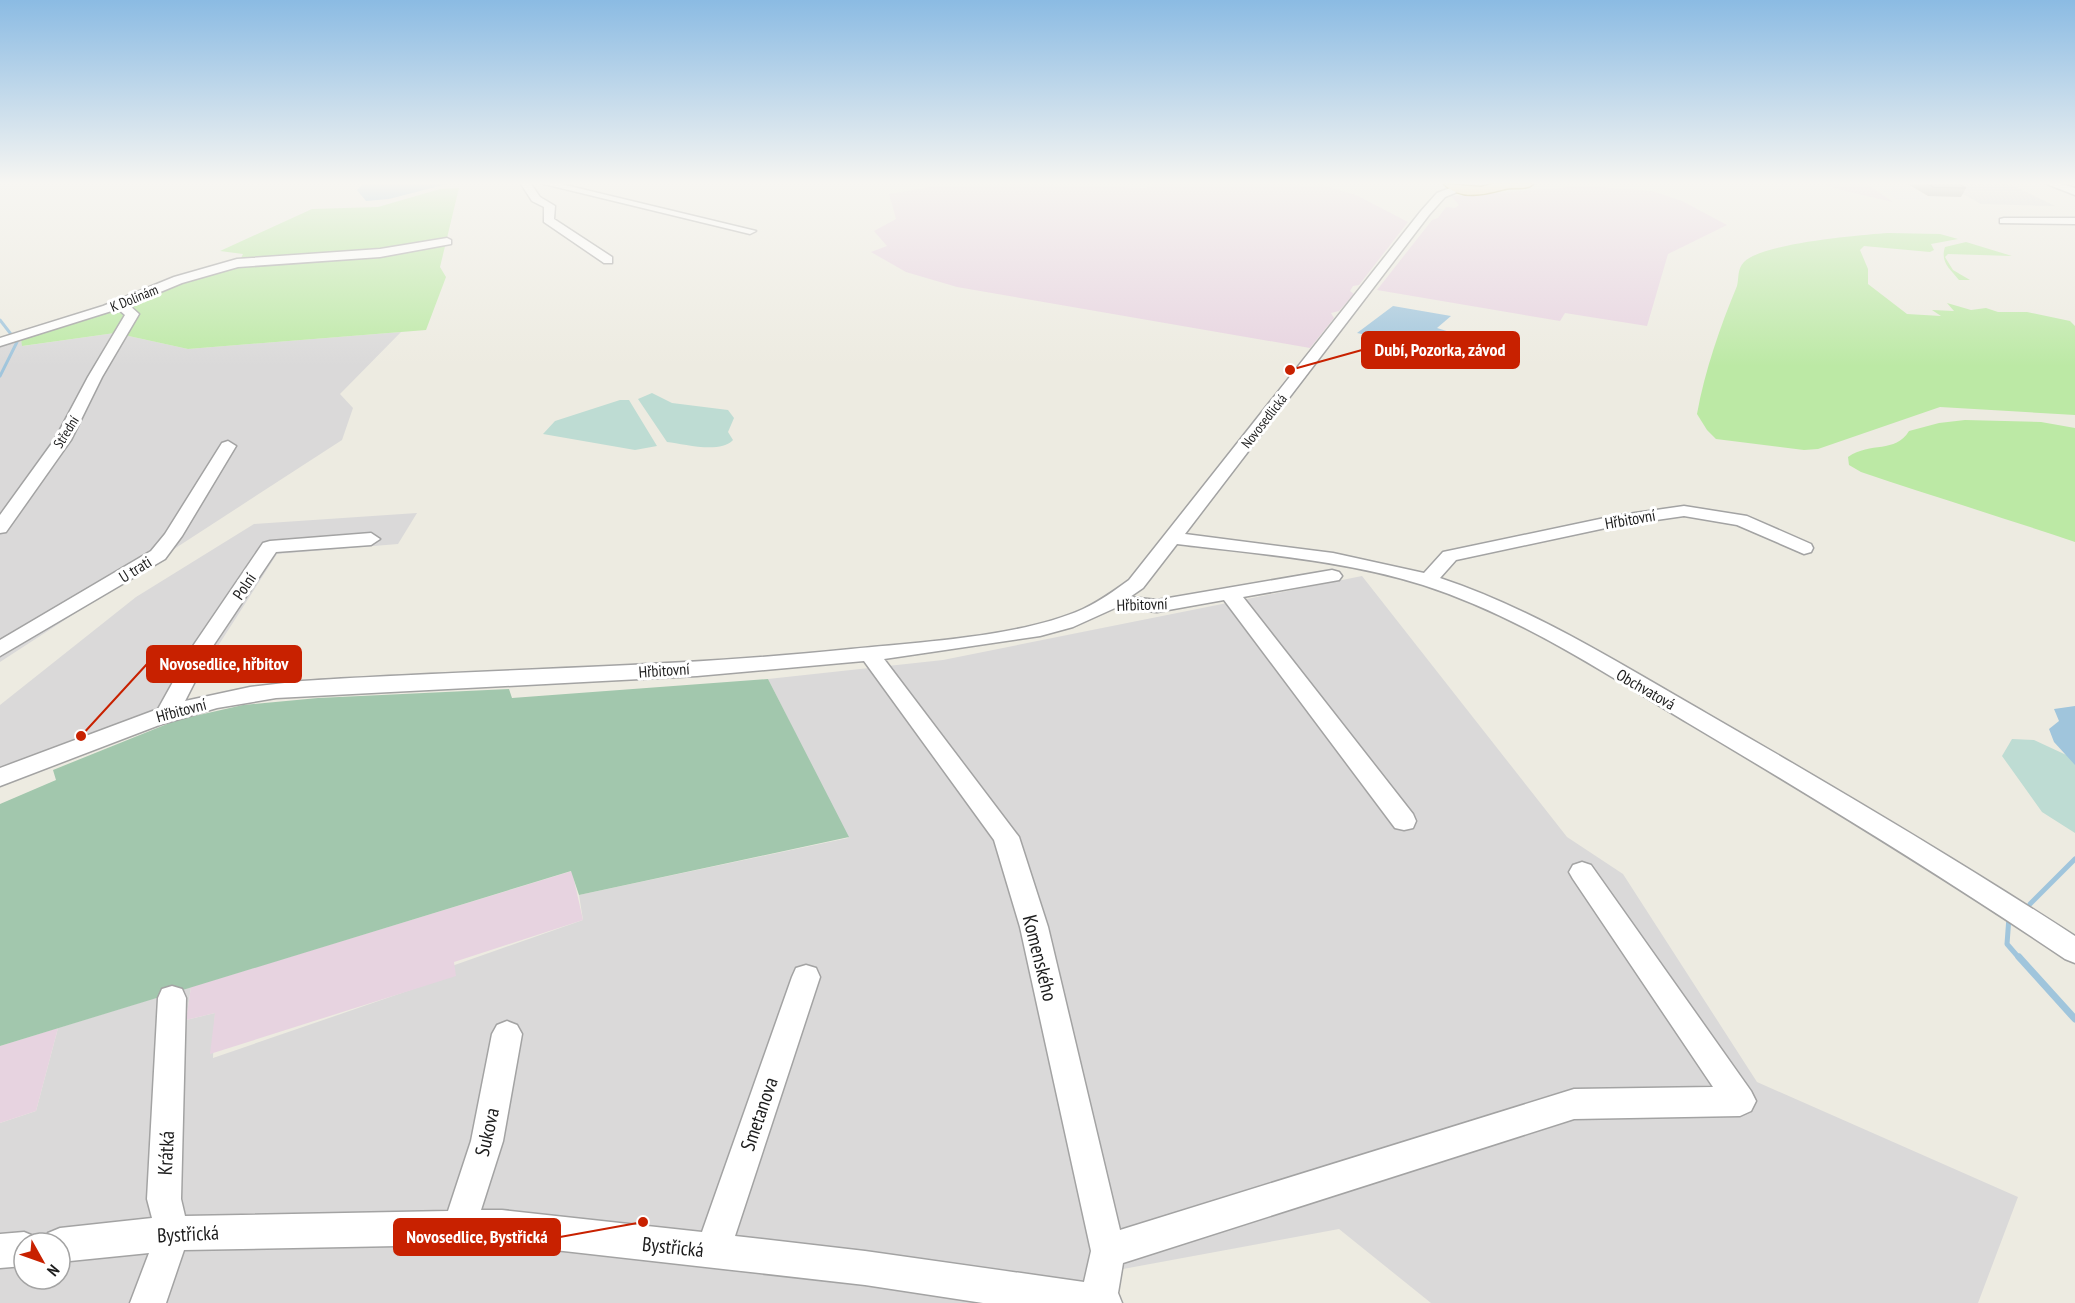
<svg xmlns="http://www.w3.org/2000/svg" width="2075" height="1303" viewBox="0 0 2075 1303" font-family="'PT Sans Narrow',sans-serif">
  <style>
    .residential { fill: #dad9d9; fill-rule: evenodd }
    .industrial { fill: #e7d3e0 }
    .grass { fill: #bce9a5 }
    .wetland { fill: #bedcd3 }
    .cemetery { fill: #a2c7ad }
    .parking { fill: #e8e8e8 }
    .water { fill: #a0c5dc }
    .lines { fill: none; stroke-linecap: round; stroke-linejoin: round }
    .stream-far2 { stroke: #a0c5dc; stroke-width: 3 }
    .stream-far1 { stroke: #a0c5dc; stroke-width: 5 }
    .stream { stroke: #a0c5dc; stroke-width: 7 }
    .minor-casing { stroke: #a3a3a3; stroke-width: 3 }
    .major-casing { stroke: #947b00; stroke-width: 3 }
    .minor { fill: #fff; fill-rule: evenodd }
    .major { fill: #fde197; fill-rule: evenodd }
    .wall { fill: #a39e95 }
    .building { fill: #beb8ad; stroke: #858179; stroke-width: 1.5 }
    .labels { text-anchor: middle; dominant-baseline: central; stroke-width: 6; stroke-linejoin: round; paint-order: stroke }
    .far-street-label { font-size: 14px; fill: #1c1c1c; stroke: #fff }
    .street-label { font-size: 16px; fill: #1c1c1c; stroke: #fff }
    .near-street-label { font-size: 20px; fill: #1c1c1c; stroke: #fff }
    .leader { fill: none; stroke: #c82100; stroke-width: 2 }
    .callout-dot { fill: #c82100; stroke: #fff; stroke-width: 2 }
    .callout { fill: #c82100; stroke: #c82100; stroke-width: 2 }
    .callout-label { font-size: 18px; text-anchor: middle; font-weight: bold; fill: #fff }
  </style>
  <rect width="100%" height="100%" fill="#edebe1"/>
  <!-- residential -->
  <path class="residential" d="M1945,184H2010L2055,206L1981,204Z
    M401,332L340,394L353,408L342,440L0,662V344L21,339L23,346L115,333L188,349Z
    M417,513L398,544L277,554L182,702L0,768V705L136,597L254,524Z
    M1362,576L1567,837L1623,874L1757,1082L2018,1197L1978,1303H1431L1339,1229L1123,1269L1113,1303H0V1123L36,1111L58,1028L191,987L186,1020L215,1013L213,1058L451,976L449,967L583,920L579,895L848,838L768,679L943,660ZM24,1243H60V1279H24Z"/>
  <!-- industrial -->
  <path class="industrial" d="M1021,184L1146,188L1155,184H1294L1306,187L1319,184L1356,195L1408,222L1359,285L1353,286L1350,291L1354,294L1339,311L1331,313L1334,318L1310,348L957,287L906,272L871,252L887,246L874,231L896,219L889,194L930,187Z
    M1822,184H1867L1893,202L1849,192Z
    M1586,186L1652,191L1682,201L1727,225L1668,254L1647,326L1565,313L1560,321L1377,290L1432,220L1438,218L1446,207L1455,208L1459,205L1451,196Z
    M572,871L583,920L454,962L456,976L210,1054L215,1013L186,1020L191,987Z
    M58,1028L36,1111L0,1123V1046Z"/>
  <!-- grass -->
  <path class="grass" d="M459,188L440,267L446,277L426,330L188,349L115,333L22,346L21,339L181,281L238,264L243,254L220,251L312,209L378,207L440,189Z
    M1888,233L1940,234L1958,239L1931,244L1934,250L1930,252L1864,246L1860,250L1868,269V284L1907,314L1941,316L1932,310L1954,311L1947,303L1971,310L1986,308L1998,312H2027L2070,321L2075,326V415L1940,407L1818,449L1804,450L1716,439L1707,430L1697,414C1705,370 1720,327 1737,286C1739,279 1737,269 1744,262C1763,243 1860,235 1888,233Z
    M1966,242L2012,256L1948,254L1945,257L1953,270L1970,280H1959C1950,269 1940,262 1945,247Z
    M1965,420L2041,422L2075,428V542C2004,518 1932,496 1861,472L1849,465L1848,457C1871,441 1895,454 1909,431L1939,423Z"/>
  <!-- wetland -->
  <path class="wetland" d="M652,393L672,403L728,410L734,418L728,432L733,440C720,454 684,444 667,442L638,399Z
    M620,400H629L657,446L635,450L543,434L555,421Z
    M2012,739L2034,740L2075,759V833L2042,812L2002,756Z"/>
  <!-- cemetery -->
  <path class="cemetery" d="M768,679L849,837L579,895L571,871L0,1046V804L56,780L53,770L177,720L243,705L318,698L509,689L512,698Z"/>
  <!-- parking -->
  <path class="parking" d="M1872,184H1907L1930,199L1898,200Z"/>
  <!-- water -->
  <path class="water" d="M363,184H447L389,199L366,201L357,190Z
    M1393,306L1451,316L1437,328L1453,333L1449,337L1431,333L1417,345L1357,333Z
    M2075,706V765L2054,742L2049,729L2059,721L2054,709Z"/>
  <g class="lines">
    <!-- stream-far2 -->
    <path class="stream-far2" d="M0,320L17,342L0,376"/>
    <!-- stream-far1 -->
    <path class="stream-far1" d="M2030,904L2075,859
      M2009,917L2007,944L2020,959"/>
    <!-- stream -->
    <path class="stream" d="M2019,957L2075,1019"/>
    <!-- minor casing -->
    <g class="minor-casing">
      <path id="minor" d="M521,184H531L540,197L555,206L554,219L612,257V263H604L544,222V207L532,201Z
        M544,184H561L756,231L750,234Z
        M2047,184H2061L2075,188V195Z
        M1458,185L1462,186V190L1445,197L1429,215L1185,534L1333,553L1424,573L1443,552L1614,516L1684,506L1747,516L1811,544L1813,548L1811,552L1804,554L1737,525L1684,516L1615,526L1456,560L1440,578C1536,610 1620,664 1706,713C1831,785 1955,858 2075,936V963L2065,959C1942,876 1816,799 1688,723C1603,672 1519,616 1423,585C1344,560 1258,554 1177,544L1143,588L1130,597L1157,600L1332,570L1339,572L1342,576L1339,580L1243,597L1413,814L1416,821L1413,828L1404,830L1395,828L1224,600L1157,612L1115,608L1073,627L1040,636L884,659L1019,837L1048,927L1120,1230L1574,1089L1713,1087L1573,879L1569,872L1573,865L1582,862L1591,865L1751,1091L1756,1101L1751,1111L1740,1116L1574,1119L1123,1263L1118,1293L1122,1303H983L865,1285L502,1244L184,1250L166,1303H130L149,1253L60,1262V1243H44L48,1233L60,1228L152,1218L147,1199L158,998L162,989L172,986L182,989L186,998L181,1199L185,1216L448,1211L471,1141L492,1034L497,1025L507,1021L517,1025L522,1034L503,1141L481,1210H502L702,1232L792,977L796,968L806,965L816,968L820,977L735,1236L865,1251L1084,1282L1091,1251L1020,927L994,840L864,661L697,676L276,698L217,708L162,724L0,786V768L158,709L193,646L263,543L270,541L371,533L380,539L371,545L276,552L213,646L185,701L250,687L302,681C485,669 668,668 851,649C919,642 1021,637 1083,609C1100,601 1114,591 1129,580L1421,211L1437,193Z
        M2004,218H2075V224L2000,223V219Z
        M447,238L451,240V244L380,257L238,267L182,283L129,305L139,314L102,377L71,440L6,532L0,533V515L55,439L88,377L125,315L118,309L0,346V338L103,306L174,277L237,259L380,249Z
        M228,441L236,446L182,536L165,559L0,656V640L151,551L165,534L222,443Z
        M24,1232L36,1237L39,1243H24V1266L0,1268V1234Z"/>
    </g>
    <!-- major casing -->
    <g class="major-casing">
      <path id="major" d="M1444,184L1481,187L1492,184H1533C1525,191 1514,186 1505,189C1486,194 1460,201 1444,184Z"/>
    </g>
    <!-- minor -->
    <use href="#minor" class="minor"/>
    <!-- major -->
    <use href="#major" class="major"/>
  </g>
  <!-- wall -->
  <path class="wall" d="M1908,184H1959L1966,188L1961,197L1928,196Z"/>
  <!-- building -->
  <path class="building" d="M1928,184H1959L1966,188L1933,187Z"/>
  <!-- sky -->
  <linearGradient id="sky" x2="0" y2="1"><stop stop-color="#8bbbe3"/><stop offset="0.5" stop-color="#f7f6f2"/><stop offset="1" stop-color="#f7f6f2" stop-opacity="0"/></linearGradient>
  <rect width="2075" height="366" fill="url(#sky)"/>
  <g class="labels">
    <!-- far-street labels -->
    <g class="far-street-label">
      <text transform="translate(134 298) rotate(-22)">K Dolinám</text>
      <text transform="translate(1264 421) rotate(-52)">Novosedlická</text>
      <text transform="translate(66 432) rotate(-58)">Střední</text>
    </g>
    <!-- street labels -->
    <g class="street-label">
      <text transform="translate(1630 519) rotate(-10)">Hřbitovní</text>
      <text transform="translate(135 569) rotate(-32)">U trati</text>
      <text transform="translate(244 586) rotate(-56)">Polní</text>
      <text transform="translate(1142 604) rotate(-2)">Hřbitovní</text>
      <text transform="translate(664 670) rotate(-4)">Hřbitovní</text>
      <text transform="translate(1646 689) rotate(30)">Obchvatová</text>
      <text transform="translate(181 710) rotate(-15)">Hřbitovní</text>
    </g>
    <!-- near-street labels -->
    <g class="near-street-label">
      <text transform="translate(1040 958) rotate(76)">Komenského</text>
      <text transform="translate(759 1114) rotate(-71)">Smetanova</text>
      <text transform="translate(487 1132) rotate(-77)">Sukova</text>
      <text transform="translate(166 1153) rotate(-87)">Krátká</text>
      <text transform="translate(188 1234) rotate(-3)">Bystřická</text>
      <text transform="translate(673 1247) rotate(6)">Bystřická</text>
    </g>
  </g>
  <!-- callouts -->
  <path class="leader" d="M1290 370L1362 350M81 736L147 664M643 1222L560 1237"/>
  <g class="callout-dot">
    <circle cx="1290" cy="370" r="6"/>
    <circle cx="81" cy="736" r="6"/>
    <circle cx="643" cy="1222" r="6"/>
  </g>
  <g class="callout">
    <rect x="1362" y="332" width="157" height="36" rx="6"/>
    <rect x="147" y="646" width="154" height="36" rx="6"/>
    <rect x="394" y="1219" width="166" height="36" rx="6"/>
  </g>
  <g class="callout-label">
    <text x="1440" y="356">Dubí, Pozorka, závod</text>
    <text x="224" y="670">Novosedlice, hřbitov</text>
    <text x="477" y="1243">Novosedlice, Bystřická</text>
  </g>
  <!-- north arrow -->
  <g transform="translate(42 1261) rotate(130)"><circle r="28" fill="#ffffff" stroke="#a4a4a4" stroke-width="1.5"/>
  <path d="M0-4.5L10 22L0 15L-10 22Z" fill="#c82100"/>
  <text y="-9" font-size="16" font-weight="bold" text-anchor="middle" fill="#1c1c1c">N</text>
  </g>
</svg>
